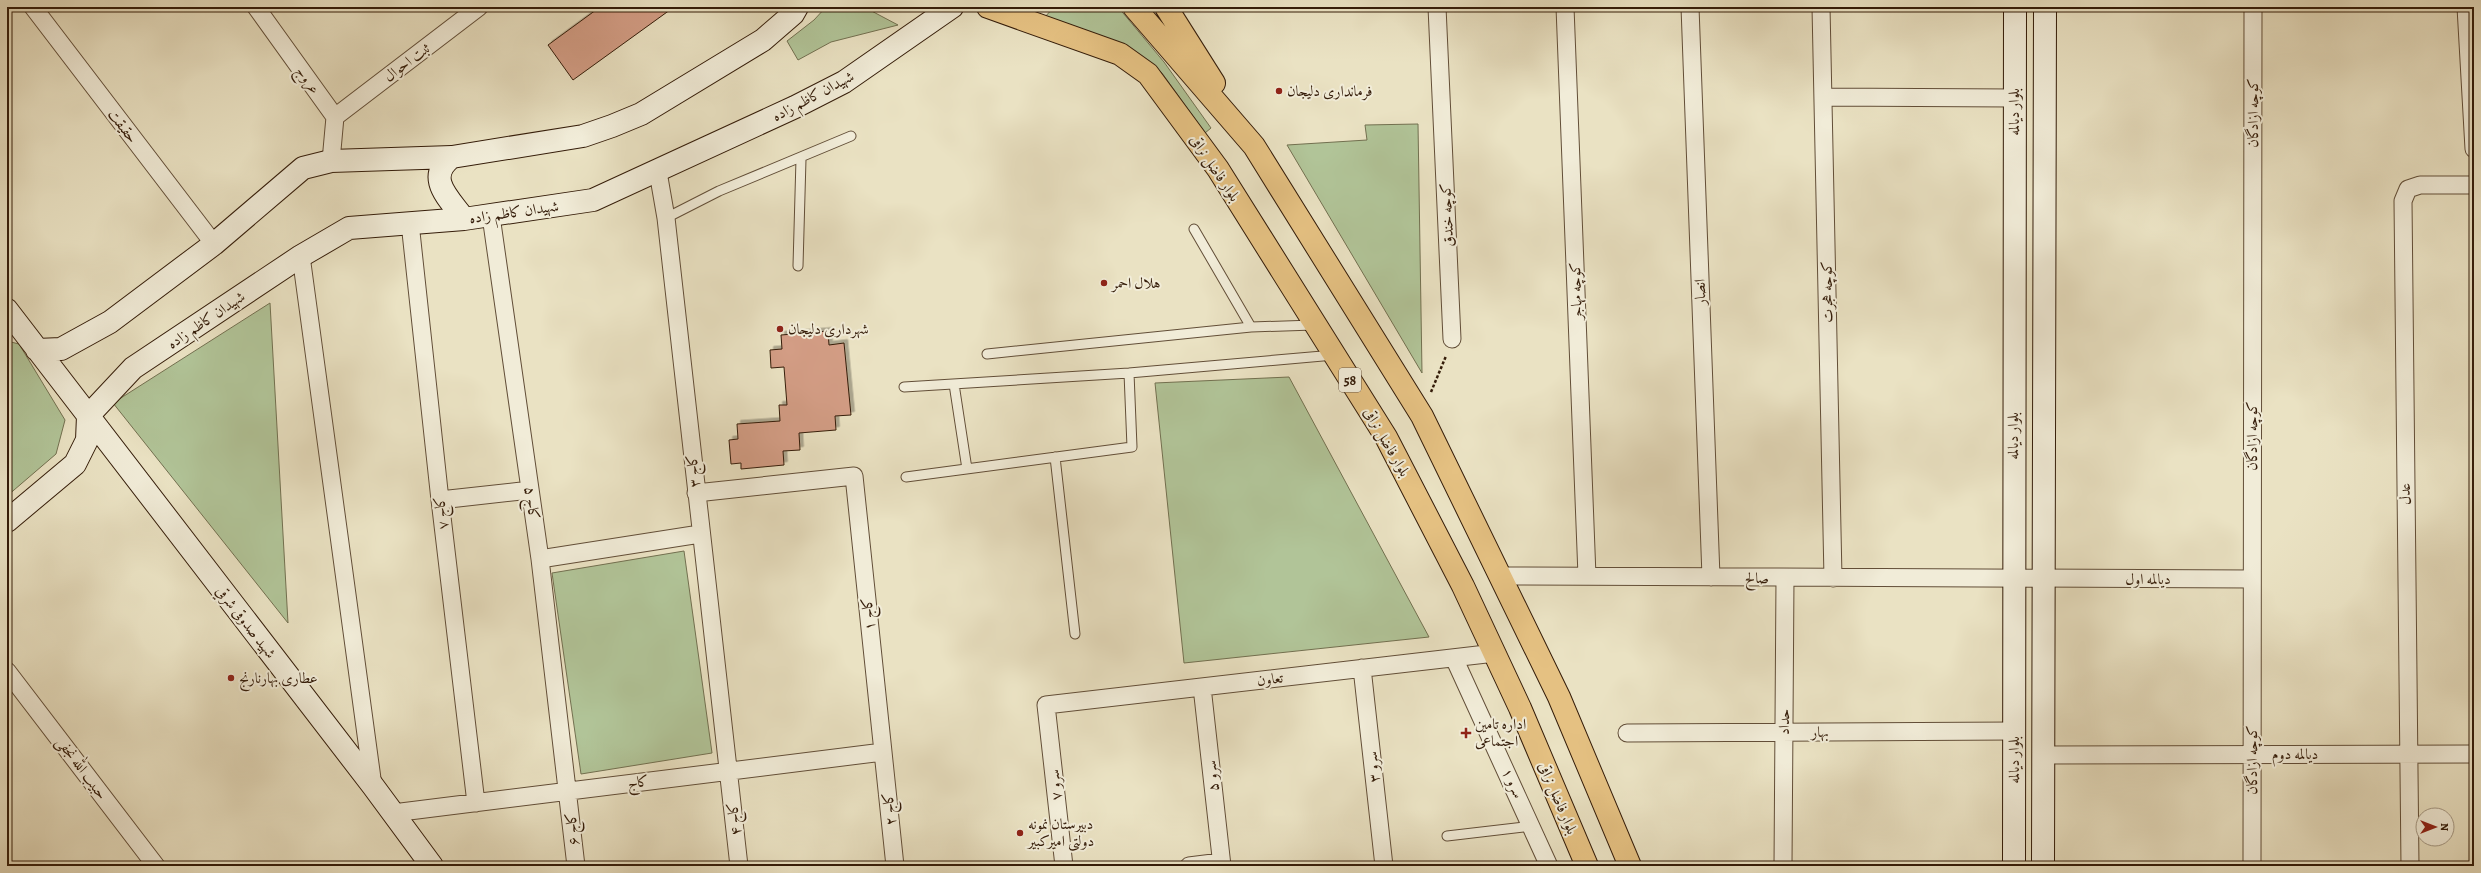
<svg xmlns="http://www.w3.org/2000/svg" width="2481" height="873" viewBox="0 0 2481 873" font-family="Alegreya,Amiri,serif">
  <style>
    .green { fill: #b1c498; stroke: #727050 }
    .building { fill: #d39d85; stroke: #341c09; filter: url(#shadow) }
    .lines { fill: none; stroke-linecap: round; stroke-linejoin: round }
    .lane-casing { stroke: #624e38; stroke-width: 11 }
    .street-casing { stroke: #624e38; stroke-width: 19 }
    .secondary-casing { stroke: #341c09; stroke-width: 24 }
    .primary-casing { stroke: #341c09; stroke-width: 24 }
    .path { stroke: #341c09; stroke-width: 2.5; stroke-dasharray: 3 2; stroke-linecap: butt }
    .lane { stroke: #f1ecd8; stroke-width: 9 }
    .street { stroke: #f1ecd8; stroke-width: 17 }
    .secondary { stroke: #f1ecd8; stroke-width: 22 }
    .primary { stroke: #e5c182; stroke-width: 22 }
    .poi-dot { fill: #8f2418; stroke: #f1ecd8; stroke-width: 1.5 }
    .labels { text-anchor: middle; dominant-baseline: central; stroke-width: 4; stroke-linejoin: round; paint-order: stroke }
    .shield { fill: #f1ecd8; stroke: #6d5a47; stroke-width: 1 }
    .shield-label { font-size: 14px; font-weight: bold; fill: #341c09 }
    .street-label { font-size: 15px; fill: #341c09; stroke: #f1ecd8 }
    .poi-label { font-size: 15px; fill: #341c09; stroke: #f1ecd8; text-anchor: start }
  </style>
  <defs>
    <filter id="shadow"><feDropShadow dx="3.5" dy="-3.5" stdDeviation="0" flood-color="#0004"/></filter>
  </defs>
  <rect width="100%" height="100%" fill="#eae2c3"/>
  <filter id="stains"><feTurbulence type="fractalNoise" baseFrequency=".005" numOctaves="4"/><feColorMatrix values="0 0 0 0 .2 0 0 0 0 .09 0 0 0 0 .02 0 0 0 .5 -.17"/></filter>
  <radialGradient id="worn" r=".72"><stop offset=".6" stop-color="#630" stop-opacity="0"/><stop offset="1" stop-color="#630" stop-opacity=".3"/></radialGradient>
  <!-- green -->
  <path class="green" d="M826,7H864L898,25L831,42L798,60L787,41L814,20Z
    M1054,7H1118L1164,62L1211,128L1205,133L1162,73L1149,61L1044,18Z
    M1418,124L1422,373L1287,145L1367,140L1365,125Z
    M270,303L288,623L113,403Z
    M7,341L19,344L65,420L56,454L7,496Z
    M1289,377L1429,637L1184,663L1155,383Z
    M684,551L712,753L581,774L552,573Z"/>
  <!-- building -->
  <path class="building" d="M600,7H674L573,80L548,45Z
    M828,331L829,345L844,343L851,415L835,416L836,430L799,433L800,450L783,451L784,465L741,469V463L731,464L729,440L738,439L737,424L780,421L779,405H787L784,367L771,368L770,350L782,349L781,335Z"/>
  <g class="lines">
    <!-- lane casing -->
    <g class="lane-casing">
      <path id="lane" d="M666,218L719,191L851,136
        M1194,229L1251,327
        M798,266L801,159
        M987,354L1251,327L1314,325
        M954,384L967,469
        M904,387L1129,373L1334,355
        M1055,457L1075,634
        M906,477L1132,447L1129,373
        M1447,836L1533,826"/>
    </g>
    <!-- street casing -->
    <g class="street-casing">
      <path id="street" d="M33,7L214,244
        M256,7L335,117L331,161
        M1437,7L1452,339
        M1565,7L1587,576
        M1690,7L1711,577
        M1821,7L1833,578
        M2466,7L2474,149
        M1823,97L2013,98
        M335,117L479,7
        M658,172L666,218L739,866
        M491,216L540,559L576,866
        M410,223L440,500L476,803
        M301,256L373,786
        M696,493L854,476L895,866
        M440,500L530,490
        M540,559L700,534
        M1500,576L2252,579
        M1454,658L1549,866
        M1362,668L1384,866
        M7,671L156,866
        M1202,687L1222,866
        M1627,733L2014,731
        M2044,755L2474,754
        M393,813L883,752
        M1064,866L1046,705L1495,653
        M1189,866L1221,862
        M1783,866L1785,578
        M2252,866L2253,7
        M2410,866L2403,201L2408,189L2420,185H2474"/>
    </g>
    <!-- secondary casing -->
    <g class="secondary-casing">
      <path id="secondary" d="M452,157C424,178 450,199 464,219
        M7,310L373,786L432,866
        M37,350L61,349L110,322L214,244L303,168L331,161L452,157L583,136L612,126L641,114L763,40L793,14L797,7
        M88,416L133,368L301,256L349,228L464,219L593,200L795,107L844,82L952,7
        M7,521L75,464L87,440L88,416
        M2014,866L2015,7
        M2043,866L2045,7"/>
    </g>
    <!-- primary casing -->
    <g class="primary-casing">
      <path id="primary" d="M988,7L1120,54L1148,74L1218,169L1386,437L1463,586L1520,708L1587,866
        M1134,7L1254,146L1422,416L1559,697L1630,866
        M1166,7L1214,83"/>
    </g>
    <!-- path -->
    <path class="path" d="M1431,392L1446,356"/>
    <!-- lane -->
    <use href="#lane" class="lane"/>
    <!-- street -->
    <use href="#street" class="street"/>
    <!-- secondary -->
    <use href="#secondary" class="secondary"/>
    <!-- primary -->
    <use href="#primary" class="primary"/>
  </g>
  <!-- markers -->
  <g class="poi-dot">
    <circle cx="1279" cy="91" r="4"/>
    <circle cx="1104" cy="283" r="4"/>
    <circle cx="780" cy="329" r="4"/>
    <circle cx="231" cy="678" r="4"/>
    <path d="M1464 727h4v4h4v4h-4v4h-4v-4h-4v-4h4z"/>
    <circle cx="1020" cy="833" r="4"/>
  </g>
  <g class="labels">
    <!-- shield labels -->
    <rect class="shield" x="1339" y="368" width="22" height="24" rx="3"/>
    <g class="shield-label">
      <text x="1350" y="380">58</text>
    </g>
    <!-- street labels -->
    <g class="street-label">
      <text transform="translate(407 62) rotate(-37)">ثبت احوال</text>
      <text transform="translate(308 80) rotate(54)">عروج</text>
      <text transform="translate(813 96) rotate(-28)">شهیدان کاظم زاده</text>
      <text transform="translate(2014 112) rotate(-90)">بلوار دیالمه</text>
      <text transform="translate(2253 113) rotate(-90)">کوچه ازادگان</text>
      <text transform="translate(123 126) rotate(53)">حقیقت</text>
      <text transform="translate(1215 168) rotate(56)">بلوار فاضل نراقی</text>
      <text transform="translate(514 212) rotate(-8)">شهیدان کاظم زاده</text>
      <text transform="translate(1447 215) rotate(-93)">کوچه خندق</text>
      <text transform="translate(1576 291) rotate(-92)">کوچه مهاجر</text>
      <text transform="translate(1700 292) rotate(-92)">انصار</text>
      <text transform="translate(1827 292) rotate(-91)">کوچه هجرت</text>
      <text transform="translate(206 320) rotate(-34)">شهیدان کاظم زاده</text>
      <text transform="translate(2013 436) rotate(-90)">بلوار دیالمه</text>
      <text transform="translate(2252 436) rotate(-90)">کوچه ازادگان</text>
      <text transform="translate(1387 442) rotate(60)">بلوار فاضل نراقی</text>
      <text transform="translate(693 471) rotate(-96)">کاج ۳</text>
      <text transform="translate(2405 494) rotate(-91)">عدل</text>
      <text transform="translate(532 503) rotate(82)">کاج ۵</text>
      <text transform="translate(441 513) rotate(-97)">کاج ۷</text>
      <text transform="translate(1757 578) rotate(1)">صالح</text>
      <text x="2148" y="579">دیالمه اول</text>
      <text transform="translate(868 614) rotate(-96)">کاج ۱</text>
      <text transform="translate(246 622) rotate(52)">شهید صدوقی شرقي</text>
      <text transform="translate(1270 679) rotate(-7)">تعاون</text>
      <text transform="translate(1784 722) rotate(-90)">حداد</text>
      <text x="1820" y="732">بهار</text>
      <text x="2295" y="754">دیالمه دوم</text>
      <text transform="translate(2014 760) rotate(-90)">بلوار دیالمه</text>
      <text transform="translate(2252 760) rotate(-90)">کوچه ازادگان</text>
      <text transform="translate(1373 767) rotate(-96)">سرو ۳</text>
      <text transform="translate(82 768) rotate(53)">حبیب الله نجفی</text>
      <text transform="translate(1212 776) rotate(-96)">سرو ۵</text>
      <text transform="translate(638 782) rotate(-7)">کاج</text>
      <text transform="translate(1513 783) rotate(65)">سرو ۱</text>
      <text transform="translate(1055 785) rotate(-96)">سرو ۷</text>
      <text transform="translate(1558 798) rotate(67)">بلوار فاضل نراقی</text>
      <text transform="translate(889 809) rotate(-96)">کاج ۲</text>
      <text transform="translate(734 819) rotate(-97)">کاج ۴</text>
      <text transform="translate(572 829) rotate(-96)">کاج ۶</text>
    </g>
    <!-- poi labels -->
    <g class="poi-label">
      <text x="1287" y="91">فرمانداری دلیجان</text>
      <text x="1112" y="283">هلال احمر</text>
      <text x="788" y="329">شهرداری دلیجان</text>
      <text x="239" y="678">عطاری بهارنارنج</text>
      <text x="1475" y="724">اداره تامین<tspan x="1475" dy="17">اجتماعی</tspan></text>
      <text x="1028" y="824">دبیرستان نمونه<tspan x="1028" dy="17">دولتی امیرکبیر</tspan></text>
    </g>
  </g>
  <!-- margin -->
  <rect width="2481" height="873" fill="none" stroke="#eae2c3" stroke-width="24"/>
  <rect x="8" y="8" width="2465" height="857" fill="none" stroke="#341c09" stroke-width="2"/>
  <rect x="12" y="12" width="2457" height="849" fill="none" stroke="#341c09"/>
  <!-- north arrow -->
  <g transform="translate(2435 827) rotate(90)"><circle r="19" fill="#f1ecd8" stroke="#a59985"/>
  <path d="M0-3L7 15L0 10L-7 15Z" fill="#8f2418"/>
  <text y="-6" font-size="11" font-weight="bold" text-anchor="middle" fill="#341c09">N</text>
  </g>
  <rect width="100%" height="100%" filter="url(#stains)"/>
  <rect width="100%" height="100%" fill="url(#worn)"/>
</svg>
